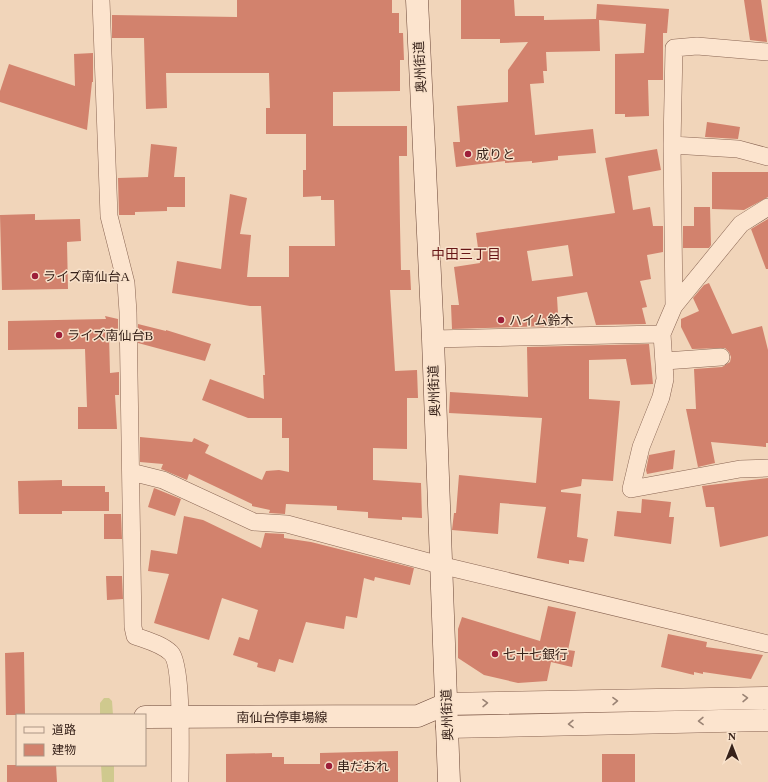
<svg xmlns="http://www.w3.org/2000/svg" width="768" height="782" viewBox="0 0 768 782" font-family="'Times New Roman','Noto Sans JP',serif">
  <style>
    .green { fill: #cfc98e }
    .building { fill: #d2826d; fill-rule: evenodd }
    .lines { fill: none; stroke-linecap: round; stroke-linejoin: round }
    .minor-casing { stroke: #896553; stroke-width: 18 }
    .tertiary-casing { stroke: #896553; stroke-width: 23 }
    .secondary-casing { stroke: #6a4637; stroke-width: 23 }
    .minor { stroke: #fce4ce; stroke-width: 17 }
    .tertiary { stroke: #fce4ce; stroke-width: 22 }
    .secondary { stroke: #fce4ce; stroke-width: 22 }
    .oneway { stroke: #9a8374 }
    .poi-dot { fill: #9d1f3a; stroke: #f8e1ca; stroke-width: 1.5 }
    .labels { text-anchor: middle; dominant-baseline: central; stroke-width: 3; stroke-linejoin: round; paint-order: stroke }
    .street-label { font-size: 13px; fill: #37221a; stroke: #f8e1ca }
    .poi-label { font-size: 13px; fill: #37221a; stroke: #f8e1ca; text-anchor: start }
    .neighbourhood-label { font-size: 14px; fill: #671616; stroke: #f8e1ca }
  </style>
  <rect width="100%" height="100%" fill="#f1d5ba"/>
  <!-- green -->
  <path class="green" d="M104,698H109L112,701L113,715H100V703Z
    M101,765H114V782H102Z"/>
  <!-- building -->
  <path class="building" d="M237,0H392V13H399V33H403L404,60H400V91L333,92V126H407V156H399L400,226L401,270H410L411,290H390L395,371L417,370L418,398H407V449L373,448V480L421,483L422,518L402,517V520L368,518V512L337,510V506L286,504L285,514L269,513L270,510L252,506V504L189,474L187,480L161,469L163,464L140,462V437L192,442L194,438L209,445L205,453L262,480L266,471L279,470L289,472V438H282V418H248L202,400L210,379L264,399L263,375H265L261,306H250L172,293L177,261L221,269L230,194L247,198L240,234L251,235L247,277H289V246H335L334,200H321V196L303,197V170H306V134H266V108H270L269,73H166L167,108L146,109L144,38H112V15L237,17Z
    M461,0H514L515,16H544V20L596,19L597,4L669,9L667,33H663V80H648L649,116L625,117V114H615V54L644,53L646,24L599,20L600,51L546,52L547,71H543L544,83L530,84L535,135L593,129L596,153L558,156V160L532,163V161L505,163V161L456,167L453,142H460L457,106L508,102V70L528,42L500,43V39H461Z
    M744,0H761L767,42L750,40Z
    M93,53V82H92L87,130L0,102V91L9,64L75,86L74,54Z
    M707,122L740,127L738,139L705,137Z
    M151,144L177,147L174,177H185V207H167V211L135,212V215H119L118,178L148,177Z
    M657,149L661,170L628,176L633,210L650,207L653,226H663V252L647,255L651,279L640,281L647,307L642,308L646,324L596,325L587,292L557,297L558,314H550L551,326L452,329L451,305H459L454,267L480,263L476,233L615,213L605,158ZM568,245L573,276L532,281L527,251Z
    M712,172H768V197L744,210L712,209Z
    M694,207H710L711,245L709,248H683V226H694Z
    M35,214V220L80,219L81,241L67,242L68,289L2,290L0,215Z
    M768,219V269H766L751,229Z
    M709,283L732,334L762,326L768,350V443H766V447L711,442L715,463L698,467L686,409H696L694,369L722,367L730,362L731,357L729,352L725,348L692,349L681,327V319L699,311L693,298L704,285Z
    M105,316L118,319V338L109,335L110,373L119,372V395H115L117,429H78V407H87L85,349L8,350V321L106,319Z
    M138,324L166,331V330L211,344L205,361L138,343Z
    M649,344L653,384L631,385L626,359L589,360V399L620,401L613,481L582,479L581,486L561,490V492L581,494L577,537L588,539L584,562L569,560V564L537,558L546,507L500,503L498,534L452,530L454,513H456L459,475L536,483L542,418L449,413L450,392L528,397L527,347Z
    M675,450L673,469L647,474L646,470L649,455Z
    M768,478V536L720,547L714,507H706L702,486Z
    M62,480V486H105V492H109V511H62V514H19L18,481Z
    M154,488L181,499L175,516L148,507Z
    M642,499L671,502L669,517H674L671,544L614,536L617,511L641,513Z
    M104,514H121L122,539H104Z
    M184,516L203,520L261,548L265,533L284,534V538L311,542L414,568L410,585L375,577L374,581L364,578L357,618L346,616L344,629L306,622L293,663L279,659L275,672L257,667L258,663L233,655L239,637L249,640L258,610L222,598L209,640L154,623L169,574L148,571L151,550L177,554Z
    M106,576H122L123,599L107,600Z
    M548,606L576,612L568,650L575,651L572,667L551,662L547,681L518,683L484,675L458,658V629L462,617L540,641Z
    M668,634L707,642L706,647L763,655L751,679L703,672V674L694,672V675L661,667Z
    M24,652L25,715H6L5,653Z
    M398,751V782H226V754L272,753V757H284V764H320V753Z
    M602,754H635V782H602Z
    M7,765H56L57,782H7Z"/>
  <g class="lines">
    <!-- minor casing -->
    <g class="minor-casing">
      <path id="minor" d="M101,0L109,216L126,283L128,312L133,627L135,636C146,640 162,644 171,653C183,665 180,760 180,782
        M672,145L738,149L768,157
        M674,306L672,145L674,48L697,46L768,52
        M662,334L665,379L661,397L641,447L631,489L740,469L768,468
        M433,339L662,334L674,306L741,224L768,207
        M665,361L721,357
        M131,472L163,480L254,522L287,524L440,565L768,644"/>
    </g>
    <!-- tertiary casing -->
    <g class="tertiary-casing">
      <path id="tertiary" d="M446,704L768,698
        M447,727L768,720"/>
    </g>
    <!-- secondary casing -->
    <g class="secondary-casing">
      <path id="secondary" d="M417,0L433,339L449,782
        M145,717L418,716L446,704"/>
    </g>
    <!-- minor -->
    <use href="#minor" class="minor"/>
    <!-- tertiary -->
    <use href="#tertiary" class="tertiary"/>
    <!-- secondary -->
    <use href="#secondary" class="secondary"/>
  </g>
  <!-- one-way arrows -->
  <defs><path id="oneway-chevron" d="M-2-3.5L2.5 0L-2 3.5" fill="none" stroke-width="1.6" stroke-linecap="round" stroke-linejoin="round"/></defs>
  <g class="oneway">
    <use href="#oneway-chevron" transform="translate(745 698) rotate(-1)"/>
    <use href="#oneway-chevron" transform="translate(615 701) rotate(-1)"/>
    <use href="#oneway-chevron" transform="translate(485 703) rotate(-1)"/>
    <use href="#oneway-chevron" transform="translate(701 721) rotate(179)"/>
    <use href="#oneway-chevron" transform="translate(571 724) rotate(179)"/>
  </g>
  <!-- markers -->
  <g class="poi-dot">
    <circle cx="468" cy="154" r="4"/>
    <circle cx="35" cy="276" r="4"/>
    <circle cx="501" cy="320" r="4"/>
    <circle cx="59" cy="335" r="4"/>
    <circle cx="495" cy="654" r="4"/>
    <circle cx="329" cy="766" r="4"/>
  </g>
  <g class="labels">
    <!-- street labels -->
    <g class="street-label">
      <text transform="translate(420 67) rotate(-93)">奥州街道</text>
      <text transform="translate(434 391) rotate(-92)">奥州街道</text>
      <text transform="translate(447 715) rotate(-92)">奥州街道</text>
      <text x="282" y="717">南仙台停車場線</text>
    </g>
    <!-- poi labels -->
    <g class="poi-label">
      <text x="476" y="154">成りと</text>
      <text x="43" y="276">ライズ南仙台A</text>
      <text x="509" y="320">ハイム鈴木</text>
      <text x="67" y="335">ライズ南仙台B</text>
      <text x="503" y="654">七十七銀行</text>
      <text x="337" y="766">串だおれ</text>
    </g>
    <!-- neighbourhood labels -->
    <g class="neighbourhood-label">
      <text x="466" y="254">中田三丁目</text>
    </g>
  </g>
  <!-- legend -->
  <rect x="16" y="714" width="130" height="52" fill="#f8e1ca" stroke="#ab9584"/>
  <rect x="24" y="727" width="20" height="6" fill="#fce4ce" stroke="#ab9584"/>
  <text x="52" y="734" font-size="12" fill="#37221a">道路</text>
  <rect x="24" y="744" width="20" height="12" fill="#d2826d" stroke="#ab9584"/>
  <text x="52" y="754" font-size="12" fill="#37221a">建物</text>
  <!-- north arrow -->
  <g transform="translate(732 746)" stroke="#f8e1ca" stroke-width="3" paint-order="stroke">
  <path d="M0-3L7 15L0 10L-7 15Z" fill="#37221a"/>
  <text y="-6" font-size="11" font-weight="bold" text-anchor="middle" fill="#37221a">N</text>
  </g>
</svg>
